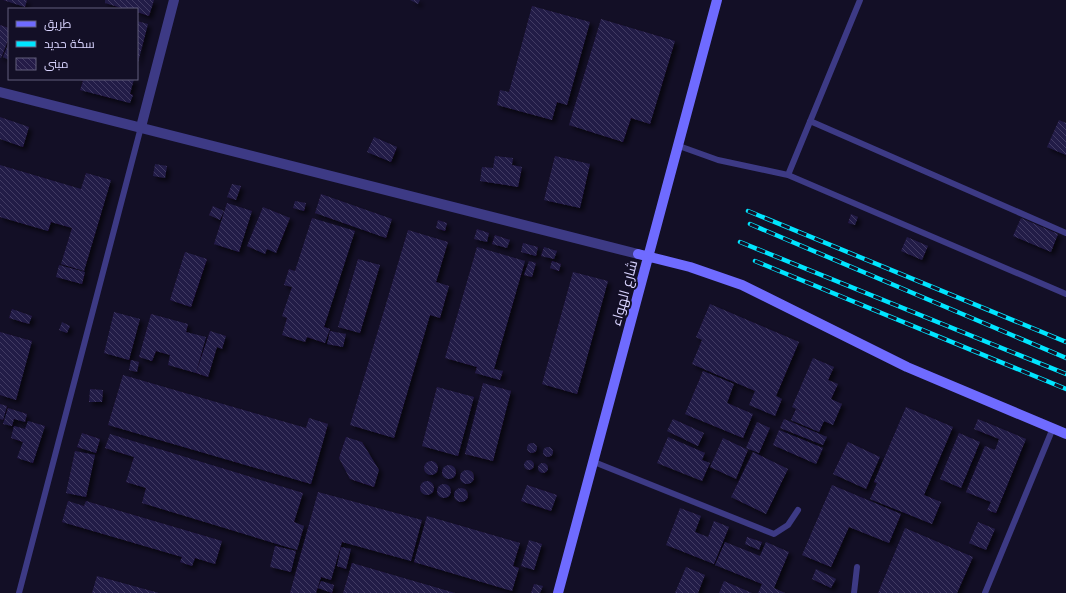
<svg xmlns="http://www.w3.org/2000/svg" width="1066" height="593" viewBox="0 0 1066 593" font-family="Quicksand,Cairo,sans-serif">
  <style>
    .building { fill: url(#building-back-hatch); filter: url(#shadow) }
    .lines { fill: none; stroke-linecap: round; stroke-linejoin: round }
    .lane { stroke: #3d3a85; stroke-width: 6 }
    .street { stroke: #3d3a85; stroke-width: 10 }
    .secondary { stroke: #6f6bff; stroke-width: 10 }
    .rail-casing { stroke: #00e5ff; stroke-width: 4.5 }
    .rail { stroke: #130f26; stroke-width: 3; stroke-dasharray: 9; stroke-linecap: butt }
    .labels { text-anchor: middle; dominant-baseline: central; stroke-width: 4; stroke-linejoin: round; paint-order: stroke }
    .street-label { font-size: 14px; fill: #d9d4ff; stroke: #130f26 }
  </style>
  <defs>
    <pattern id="building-back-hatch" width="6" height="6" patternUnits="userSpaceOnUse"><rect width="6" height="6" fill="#241b47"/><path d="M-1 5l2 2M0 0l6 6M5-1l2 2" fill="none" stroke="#433b63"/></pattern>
    <filter id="shadow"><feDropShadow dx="3.5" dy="3.5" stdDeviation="2" flood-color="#0009"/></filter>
  </defs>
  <rect width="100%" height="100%" fill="#130f26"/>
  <!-- building -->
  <path class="building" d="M3,0H27L25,7Z
    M105,0H154L149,16L137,12V9H125L105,3Z
    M410,0H420L418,4Z
    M532,6L590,22L567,105L557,102L552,120L497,105L500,90L509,92Z
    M601,19L675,41L650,124L631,118L623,142L569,125Z
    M137,21L148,24L137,66Z
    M0,25L9,28V38L1,58H0Z
    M9,42V60L3,57Z
    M77,79H134L130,94L133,95L130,103L80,90L83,81Z
    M0,117L29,127L23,147L0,139Z
    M1059,120L1066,123V155L1047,147Z
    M374,137L397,147L391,162L367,152Z
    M495,156L513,158L512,165L522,167L518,187L480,181L482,167L493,168Z
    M555,156L590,164L580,208L544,200Z
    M155,164L167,166L165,178L153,176Z
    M0,165L81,189L86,173L111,180L84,271L61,264L72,228L51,222L48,231L0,217Z
    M232,184L241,186L236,200L227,197Z
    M321,194L392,219L386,238L315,213Z
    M295,201L306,203L304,211L293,208Z
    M227,203L252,211L239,252L214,244Z
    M213,206L224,211L220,220L209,215Z
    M263,207L290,218L276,253L267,249L265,254L247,246Z
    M851,214L858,217L855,225L848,223Z
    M312,218L355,231L324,327L330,329L325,343L307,337L305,342L282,335L287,318L282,316L292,287L284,285L289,269L295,271Z
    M1021,218L1058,234L1051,252L1013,236Z
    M438,220L447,223L445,231L436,228Z
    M477,229L489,233L487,242L474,239Z
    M408,230L448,242L436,282L449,286L440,318L430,315L394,438L350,425Z
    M495,235L510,240L507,248L492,244Z
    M907,237L928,246L922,260L901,251Z
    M523,243L538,247L536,256L521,252Z
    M477,247L525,261L494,369L503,371L500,380L475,373L477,367L445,358Z
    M544,247L557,251L554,259L541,256Z
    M185,252L207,259L191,307L170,300Z
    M358,259L380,265L360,333L338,327Z
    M529,261L536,263L532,277L524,275Z
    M552,261L561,264L559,271L550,268Z
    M59,265L85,272L82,284L56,277Z
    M573,272L608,281L577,394L542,384Z
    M710,304L799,342L776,396L782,399L775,416L749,405L755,391L692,364L702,340L696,337Z
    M12,309L32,316L29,324L9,318Z
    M114,312L140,319L129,360L104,353Z
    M151,314L188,324L186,332L206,337L196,373L168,365L170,355L156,351L152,361L139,357Z
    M62,322L70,326L67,333L59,330Z
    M210,331L226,336L222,349L217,347L208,377L196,373Z
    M330,331L346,334L343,347L327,344Z
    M0,332L32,341L16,400L0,395Z
    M813,358L834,367L828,380L838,384L831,399L842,404L833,425L792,407Z
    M131,360L139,362L137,372L129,370Z
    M703,371L734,384L727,403L753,414L743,438L685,414Z
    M123,375L306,428L309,418L328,424L311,484L108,425Z
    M483,383L511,391L493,461L465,454Z
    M437,387L474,397L458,456L422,446Z
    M90,389L103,390L102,402H89Z
    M0,404L7,406L3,420L0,419Z
    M906,407L953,427L924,495L941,502L932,524L870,499L877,483L874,482Z
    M8,408L27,414L25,422L14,419L12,426L3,424Z
    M796,409L824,421L819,432L791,420Z
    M673,419L704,433L698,446L667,431Z
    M784,419L827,437L823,445L780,428Z
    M978,419L1026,439L996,513L987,510L991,502L966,492L985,446L995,450L999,439L974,429Z
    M28,421L45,426L33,463L17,458L23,442L11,438L14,426L25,429Z
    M757,422L770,428L759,453L746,448Z
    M779,430L823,448L816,464L773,445Z
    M82,433L100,439L96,453L77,447Z
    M959,433L980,442L961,488L940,479Z
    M110,434L303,493L294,522L304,526L297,550L142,503L146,488L126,482L134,457L105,448Z
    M346,437L362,442L379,470L374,487L350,479L339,458Z
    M668,437L705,453L702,460L710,463L702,481L657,463Z
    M723,438L748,450L736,479L710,467Z
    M848,442L880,457L866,489L833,474Z
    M527 448a5 5 0 1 1 10 0a5 5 0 1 1-10 0Z
    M543 452a5 5 0 1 1 10 0a5 5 0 1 1-10 0Z
    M75,451L95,455L86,497L66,493Z
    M753,452L788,469L766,514L731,497Z
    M524 465a5 5 0 1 1 10 0a5 5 0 1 1-10 0Z
    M424 468a7 7 0 1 1 14 0a7 7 0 1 1-14 0Z
    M538 468a5 5 0 1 1 10 0a5 5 0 1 1-10 0Z
    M442 472a7 7 0 1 1 14 0a7 7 0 1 1-14 0Z
    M460 477a7 7 0 1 1 14 0a7 7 0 1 1-14 0Z
    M420 488a7 7 0 1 1 14 0a7 7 0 1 1-14 0Z
    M437 491a7 7 0 1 1 14 0a7 7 0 1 1-14 0Z
    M527,485L557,495L551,511L521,501Z
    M832,485L901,514L889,543L849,527L831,567L802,555Z
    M454 495a7 7 0 1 1 14 0a7 7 0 1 1-14 0Z
    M318,492L422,520L411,561L342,542L331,580L321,577L316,593H290Z
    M68,501L84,506L86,501L222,541L215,564L195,558L192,566L180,562L182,557L62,522Z
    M680,508L701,516L695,532L708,537L714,521L729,527L714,564L666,545Z
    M427,516L520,543L513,566L519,568L512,591L414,562Z
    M978,522L995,529L986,550L969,543Z
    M905,528L973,557L957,593H878Z
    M747,537L762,542L759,550L745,544Z
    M529,540L542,544L534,570L521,566Z
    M725,542L760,556L766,542L789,552L774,588L785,593H758L762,584L715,565Z
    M275,546L296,551L291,572L270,567Z
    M341,547L351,549L346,569L337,566Z
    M352,563L455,593H343Z
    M686,567L705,575L698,593H675Z
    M816,569L836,579L831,588L812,579Z
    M97,576L159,593H92Z
    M321,581L334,585L332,593L318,588Z
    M724,581L752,593H719Z
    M534,584L543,586L540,593H531Z"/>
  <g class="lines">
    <!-- lane -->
    <path class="lane" d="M810,121L1066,233
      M679,146L718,160L788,175L1066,294
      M788,175L860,0
      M594,462L774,534L788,525L798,510
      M19,593L141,127
      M854,593L857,567
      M985,593L1053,428"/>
    <!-- street -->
    <path class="street" d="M0,92L638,254
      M141,127L174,0"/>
    <!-- secondary -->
    <path class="secondary" d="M638,254L690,267L742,285L907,367L1066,434
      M558,593L717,0"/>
    <!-- rail casing -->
    <g class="rail-casing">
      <path id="rail" d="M748,211L1066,342
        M750,224L1066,358
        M740,242L1066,374
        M755,261L1066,389"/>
    </g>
    <!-- rail -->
    <use href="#rail" class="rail"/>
  </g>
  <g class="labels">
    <!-- street labels -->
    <g class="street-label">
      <text transform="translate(624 293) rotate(-75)">شارع الهواء</text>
    </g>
  </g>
  <!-- legend -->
  <rect x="8" y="8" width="130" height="72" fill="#130f26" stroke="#625e7d"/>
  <rect x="16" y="21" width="20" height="6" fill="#6f6bff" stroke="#625e7d"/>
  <text x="44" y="28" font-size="12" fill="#d9d4ff">طريق</text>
  <rect x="16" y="41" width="20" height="6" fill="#00e5ff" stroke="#625e7d"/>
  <text x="44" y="48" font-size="12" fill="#d9d4ff">سكة حديد</text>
  <rect x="16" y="58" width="20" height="12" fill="url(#building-back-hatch)" stroke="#625e7d"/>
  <text x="44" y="68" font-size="12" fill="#d9d4ff">مبنى</text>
</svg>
